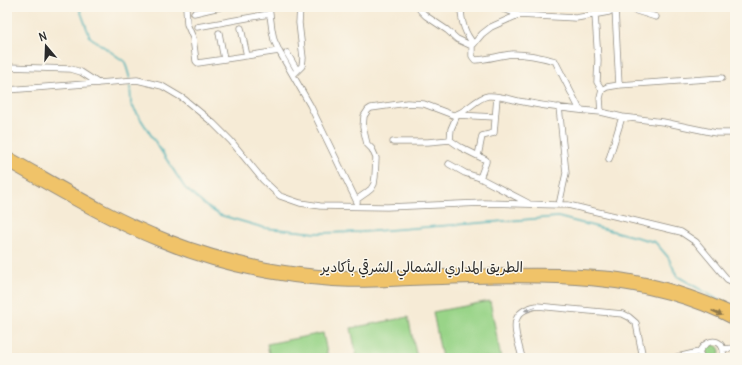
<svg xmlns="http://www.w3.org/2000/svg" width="742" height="365" viewBox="0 0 742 365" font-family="Delius,'Playpen Sans Arabic',sans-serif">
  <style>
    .green { fill: #99d488; stroke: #62805a }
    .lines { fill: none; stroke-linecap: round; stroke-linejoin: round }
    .stream { stroke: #3aacb4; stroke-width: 1.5 }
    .minor-casing { stroke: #908b80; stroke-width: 7 }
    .highway-casing { stroke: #908b80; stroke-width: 10 }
    .minor { stroke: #fff; stroke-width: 5.5 }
    .highway { stroke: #f0c369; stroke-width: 8 }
    .oneway { fill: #a0a0a0 }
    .oneway2 { fill: #8e774a }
    .labels { text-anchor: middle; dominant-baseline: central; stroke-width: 3; stroke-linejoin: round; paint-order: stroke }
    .street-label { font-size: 14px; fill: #2b2b2b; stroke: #fbf7ec }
  </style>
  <rect width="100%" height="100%" fill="#fbf7ec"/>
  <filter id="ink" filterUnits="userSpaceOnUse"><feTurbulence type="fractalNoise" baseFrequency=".025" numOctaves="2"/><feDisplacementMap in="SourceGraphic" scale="8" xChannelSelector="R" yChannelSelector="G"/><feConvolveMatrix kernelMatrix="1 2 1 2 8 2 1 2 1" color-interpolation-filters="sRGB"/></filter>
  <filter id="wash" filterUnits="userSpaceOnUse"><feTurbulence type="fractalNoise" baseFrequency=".012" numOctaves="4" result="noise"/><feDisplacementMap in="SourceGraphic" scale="16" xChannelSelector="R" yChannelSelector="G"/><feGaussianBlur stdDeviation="0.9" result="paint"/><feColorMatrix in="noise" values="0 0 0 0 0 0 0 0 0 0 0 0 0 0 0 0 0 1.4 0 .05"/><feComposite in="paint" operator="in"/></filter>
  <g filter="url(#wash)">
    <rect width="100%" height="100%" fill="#f6ebd6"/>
    <!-- green -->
    <path class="green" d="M490,301L501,358H442L433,312Z
      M408,317L417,358H357L351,328Z
      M323,333L328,358H270L267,344Z
      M706 352a7 7 0 1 1 14 0a7 7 0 1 1-14 0Z"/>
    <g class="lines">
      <!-- stream -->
      <path class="stream" d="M79,7L90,37L125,62L130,79
        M130,83L131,104L185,188L207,207L220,215L265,228L317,233L362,232L558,217L655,242L668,257L677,276L722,302L735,307"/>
    </g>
  </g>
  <g filter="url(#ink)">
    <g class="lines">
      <!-- minor casing -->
      <g class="minor-casing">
        <path id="minor" d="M186,7L187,24L193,38L196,61L198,63L279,51
          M269,7L272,30L274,40L279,51L310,105L357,202
          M418,7L421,11L426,16L447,30L457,39L472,46
          M461,7C461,21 464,33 474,44
          M496,7L512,12L518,15
          M194,13L220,7
          M595,15L598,60L597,82L602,90
          M197,27L269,14
          M241,28L247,56
          M219,33L224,59
          M287,53L297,70
          M7,67L71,69L81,72L98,83
          M293,75L302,66L303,58L299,23L300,7
          M619,85L615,9L627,8L656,17
          M7,90L137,80L162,86L184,99L213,123L231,141L263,180L280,196L300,203L320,206L387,207L484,203L559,205H568L623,218L681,232L696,242L727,279L735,283
          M580,110L555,61C541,57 528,54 513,54C500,55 488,60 475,60L472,56V46L482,34L491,27L518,15L576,18L609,12L616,7
          M601,112L622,117L609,159
          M622,117L663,122L716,133H735
          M450,140L460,147L486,160V162L480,178L528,203
          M393,142H428L450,140L451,129L457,115L495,117
          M478,156L482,136L494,133L497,97
          M449,164L465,173L480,178
          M356,200L366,193L371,189L374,184L375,177L376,158L372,149L367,144L363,127L364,116L368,110L371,108L407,103L424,104L453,115C466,114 475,98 488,96C500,95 512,100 524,102C549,107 576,110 601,112L600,98L602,90L607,87L619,85L722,78
          M559,205L566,173L559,107
          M723,349L735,348
          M522,358C517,335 504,312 537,306L623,314L629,317L636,323L643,358
          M673,358L699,352
          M702,358L699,352C710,333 728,342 722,358"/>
      </g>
      <!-- highway casing -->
      <g class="highway-casing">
        <path id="highway" d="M7,155C59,184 110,216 166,238C214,257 266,269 318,274C345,276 373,275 401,275C455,274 508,272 562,273C581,274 600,274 619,277C659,283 698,296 735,313
          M7,163C57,191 106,221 159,242C214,265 274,278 333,282C359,284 384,282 410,281C519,278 635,268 735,321"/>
      </g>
      <!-- minor -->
      <use href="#minor" class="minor"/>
      <!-- highway -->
      <use href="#highway" class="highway"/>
    </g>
    <!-- one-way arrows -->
    <defs><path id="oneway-solid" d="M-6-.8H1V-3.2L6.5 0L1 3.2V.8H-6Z"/></defs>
    <use class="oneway" href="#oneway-solid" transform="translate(530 309) rotate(161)"/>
    <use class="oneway2" href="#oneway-solid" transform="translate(717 313) rotate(24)"/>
  </g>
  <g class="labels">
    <!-- street labels -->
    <g class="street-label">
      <text x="422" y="267">الطريق المداري الشمالي الشرقي بأكادير</text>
    </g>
  </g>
  <!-- margin -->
  <rect width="742" height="365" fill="none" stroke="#fbf7ec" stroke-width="24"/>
  <!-- north arrow -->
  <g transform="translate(46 46) rotate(341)" stroke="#fbf7ec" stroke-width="3" paint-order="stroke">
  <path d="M0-3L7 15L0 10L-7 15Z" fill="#2b2b2b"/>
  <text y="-6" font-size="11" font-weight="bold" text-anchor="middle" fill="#2b2b2b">N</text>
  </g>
</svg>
